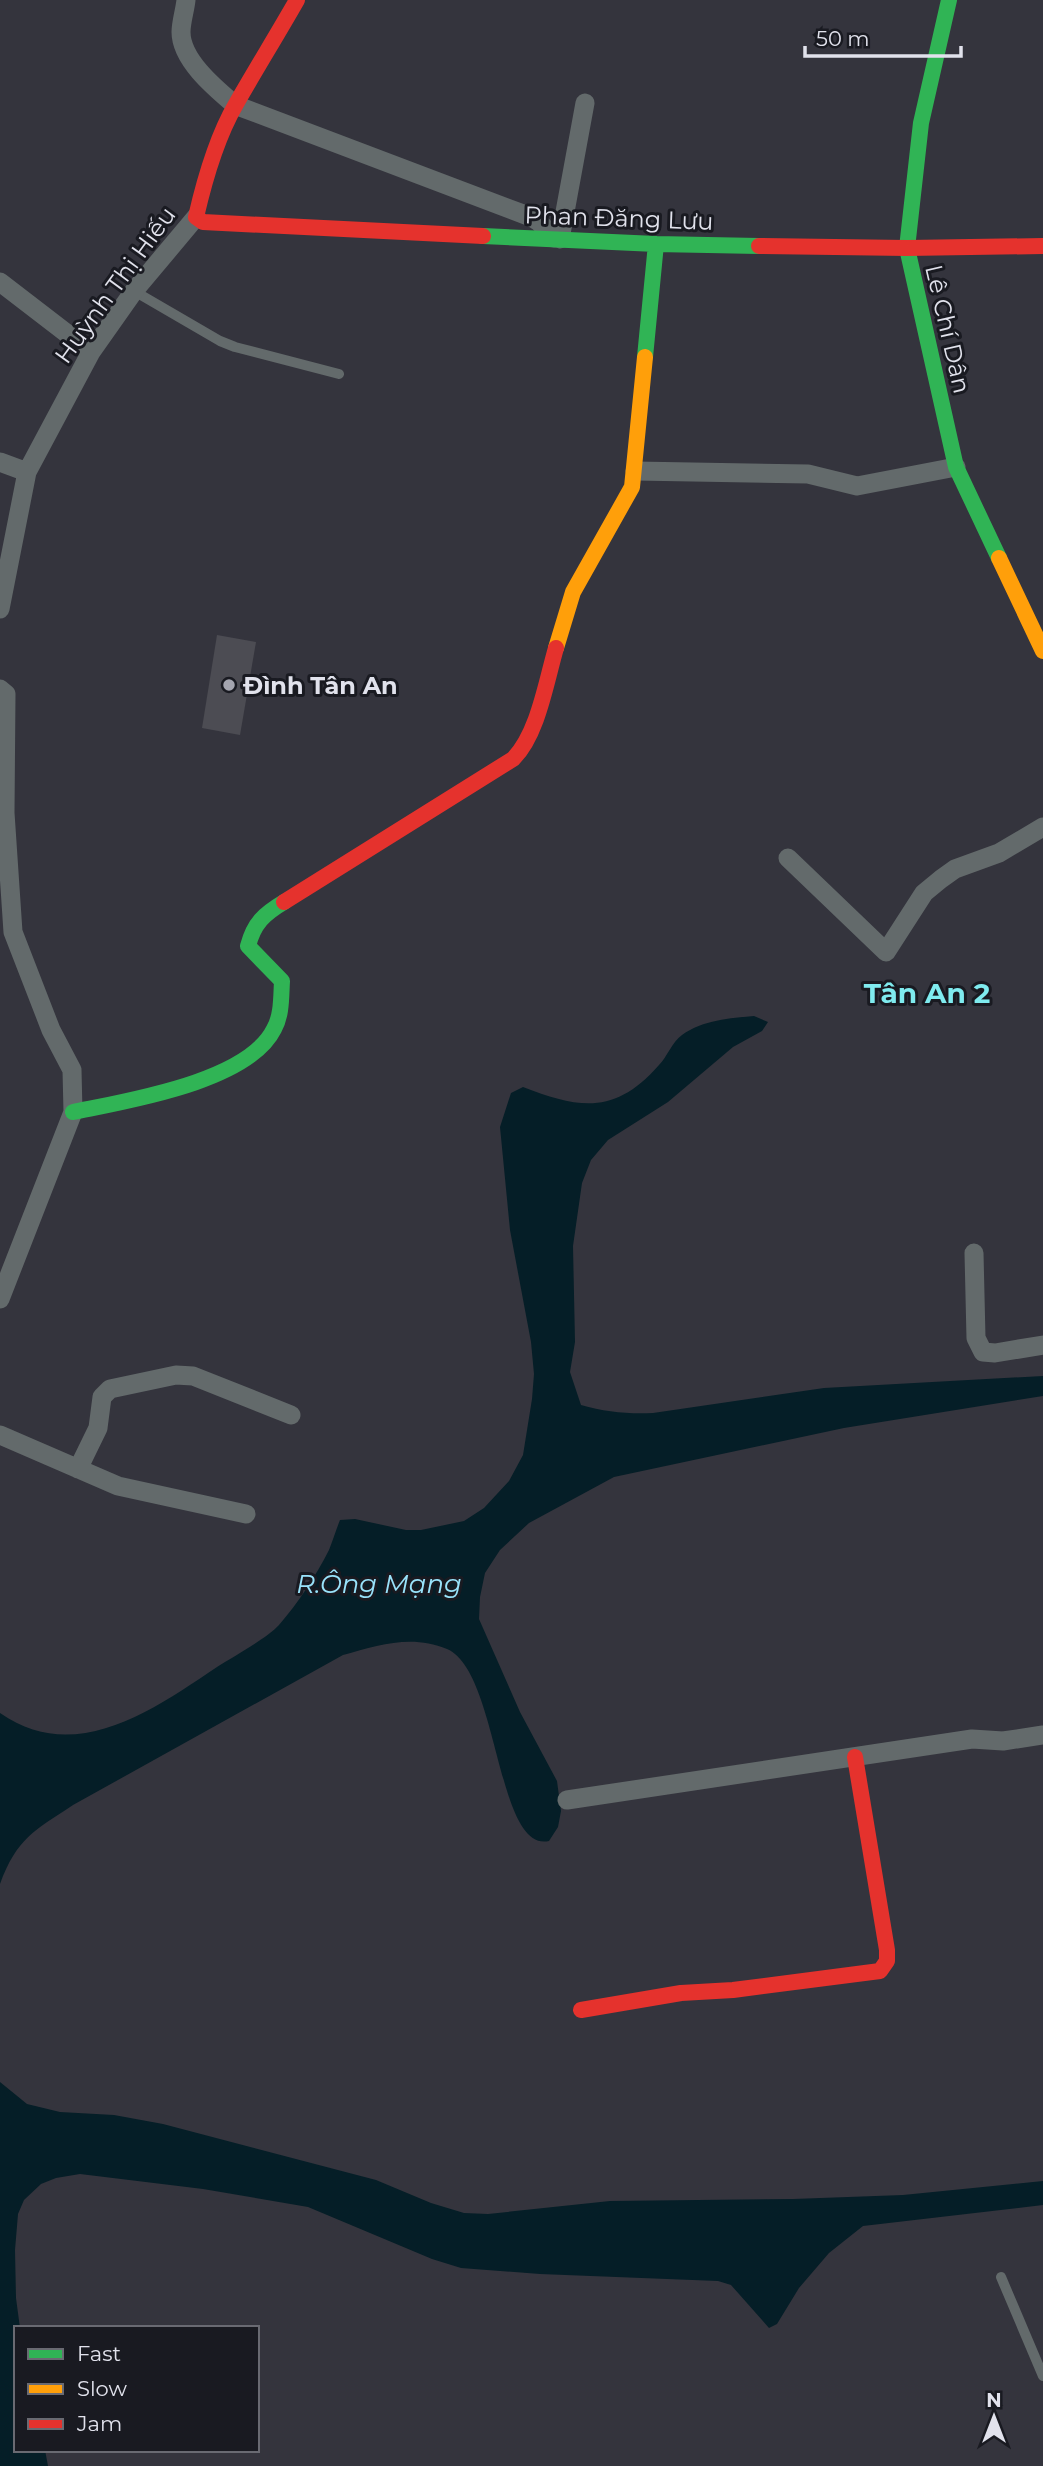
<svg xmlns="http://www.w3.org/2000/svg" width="1043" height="2466" viewBox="0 0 1043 2466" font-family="Montserrat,sans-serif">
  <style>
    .water { fill: #051e27 }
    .building { fill: #4c4c53 }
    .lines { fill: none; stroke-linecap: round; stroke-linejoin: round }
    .lane { stroke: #636a6b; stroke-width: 10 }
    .street { stroke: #636a6b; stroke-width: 19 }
    .fast { stroke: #30b455; stroke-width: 16 }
    .slow { stroke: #ff9f0a; stroke-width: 16 }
    .jam { stroke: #e5322d; stroke-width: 16 }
    .poi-dot { fill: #a4a5af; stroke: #191a21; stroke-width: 2.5 }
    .labels { text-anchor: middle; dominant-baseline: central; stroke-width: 6; stroke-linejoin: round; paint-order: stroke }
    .street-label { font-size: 24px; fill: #e1e2ec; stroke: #191a21 }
    .poi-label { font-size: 24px; font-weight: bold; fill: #e1e2ec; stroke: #191a21; text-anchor: start }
    .water-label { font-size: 26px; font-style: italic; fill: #99e3fb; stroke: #191a21 }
    .quarter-label { font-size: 28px; font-weight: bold; fill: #7febef; stroke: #191a21 }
  </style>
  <rect width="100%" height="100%" fill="#34343d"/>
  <!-- water -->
  <path class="water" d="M754,1016L768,1022L762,1031L733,1047L668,1102L608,1140L591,1160L582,1183L573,1246L575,1342L570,1372L581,1405C605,1412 627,1414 653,1413L824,1388L1043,1376V1396L844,1428L614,1477L529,1523L500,1550L485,1573L480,1597L479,1619L520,1712L557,1781L561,1811L558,1827L549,1841C496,1853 499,1671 447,1649C412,1634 378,1645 343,1655L73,1805C34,1831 17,1838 0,1884V1713C75,1766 153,1710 217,1667C234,1656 266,1639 279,1625C298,1603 316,1576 329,1550C333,1540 336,1530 340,1520L355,1519L406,1530H421L464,1521L484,1508L509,1481L523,1455L532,1399L534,1374L531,1342L510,1230L500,1127L511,1093L523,1087C580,1109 615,1115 659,1065C667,1057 672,1042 682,1035C703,1020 730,1018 754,1016Z
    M0,2082L27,2104L60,2112L114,2115L163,2124L376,2180L431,2203L464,2213L488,2214L610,2201L793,2199L903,2195L1043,2181V2205L863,2226L829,2253L799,2288L777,2324L769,2328L731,2285L718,2281L540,2274L461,2268L432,2259L308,2207L203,2189L80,2174L56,2178L41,2184L24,2200L18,2214L15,2250L16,2298L20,2328H16V2450H45L48,2466H0Z"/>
  <!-- building -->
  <path class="building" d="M217,635L256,642L240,735L202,728Z"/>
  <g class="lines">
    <!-- lane -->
    <path class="lane" d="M134,291L220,341L235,347L339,374
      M1001,2277L1043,2376"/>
    <!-- street -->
    <path class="street" d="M186,0C185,10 181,22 181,32C181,60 215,88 235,105L531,217L539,222L554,238
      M560,239L585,103
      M0,282L91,352
      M0,462L27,472
      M635,471L808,474L857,486L956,467
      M0,609L27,472L91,352L134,291L196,217
      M0,689L6,694L5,813L13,932L51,1030L72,1070L73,1112L0,1299
      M788,858L886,952L924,893L941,879L955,869L999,853L1043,827
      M974,1253L976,1338L983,1352L995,1353L1043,1345
      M0,1435L118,1486L246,1514
      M78,1469L98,1428L102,1397L110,1389L176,1375L193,1376L291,1415
      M567,1800L972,1739L1003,1741L1043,1735"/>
    <!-- fast -->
    <path class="fast" d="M949,0L921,123L907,248L956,467L999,558
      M483,236L656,244L759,246
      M645,357L656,244
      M73,1112C126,1101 248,1082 274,1029C282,1015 281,997 282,981L248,946C254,923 264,914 284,902"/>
    <!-- slow -->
    <path class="slow" d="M999,558L1043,651
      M556,648L573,592L632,487L645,357"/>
    <!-- jam -->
    <path class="jam" d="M297,0C277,35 256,69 236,104C218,135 204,182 196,217L203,222L483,236
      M759,246L907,248L1043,246
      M284,902L513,759C538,734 546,682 556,648
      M581,2010L681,1993L733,1990L880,1971L887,1961V1950L855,1757"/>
  </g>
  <!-- markers -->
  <circle class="poi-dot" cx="229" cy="685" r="7"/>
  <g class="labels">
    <!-- street labels -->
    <g class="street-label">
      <text transform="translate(619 218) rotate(2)">Phan Đăng Lưu</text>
      <text transform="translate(115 285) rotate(-54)">Huỳnh Thị Hiếu</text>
      <text transform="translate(948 329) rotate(77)">Lê Chí Dân</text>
    </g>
    <!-- poi labels -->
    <g class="poi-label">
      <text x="243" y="685">Đình Tân An</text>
    </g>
    <!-- water labels -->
    <g class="water-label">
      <text x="379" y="1584">R.Ông Mạng</text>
    </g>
    <!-- quarter labels -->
    <g class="quarter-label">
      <text x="927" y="993">Tân An 2</text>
    </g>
  </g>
  <!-- legend -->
  <rect x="14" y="2326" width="245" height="126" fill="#191a21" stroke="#696a72" stroke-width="2"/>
  <rect x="28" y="2349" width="35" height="10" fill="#30b455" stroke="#696a72" stroke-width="2"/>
  <text x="77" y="2361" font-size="21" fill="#e1e2ec">Fast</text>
  <rect x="28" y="2384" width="35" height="10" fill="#ff9f0a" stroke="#696a72" stroke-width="2"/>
  <text x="77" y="2396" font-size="21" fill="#e1e2ec">Slow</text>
  <rect x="28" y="2419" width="35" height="10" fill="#e5322d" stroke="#696a72" stroke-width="2"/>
  <text x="77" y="2431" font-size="21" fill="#e1e2ec">Jam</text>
  <!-- north arrow -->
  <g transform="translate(994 2417)" stroke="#191a21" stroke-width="5" paint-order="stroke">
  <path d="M0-5L12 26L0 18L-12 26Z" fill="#e1e2ec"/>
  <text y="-10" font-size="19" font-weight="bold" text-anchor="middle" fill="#e1e2ec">N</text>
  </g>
  <!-- scale -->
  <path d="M805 46v10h156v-10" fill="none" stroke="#e1e2ec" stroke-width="3.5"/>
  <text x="816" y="46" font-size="21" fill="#e1e2ec" stroke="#191a21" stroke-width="5" paint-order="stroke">50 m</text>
</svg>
